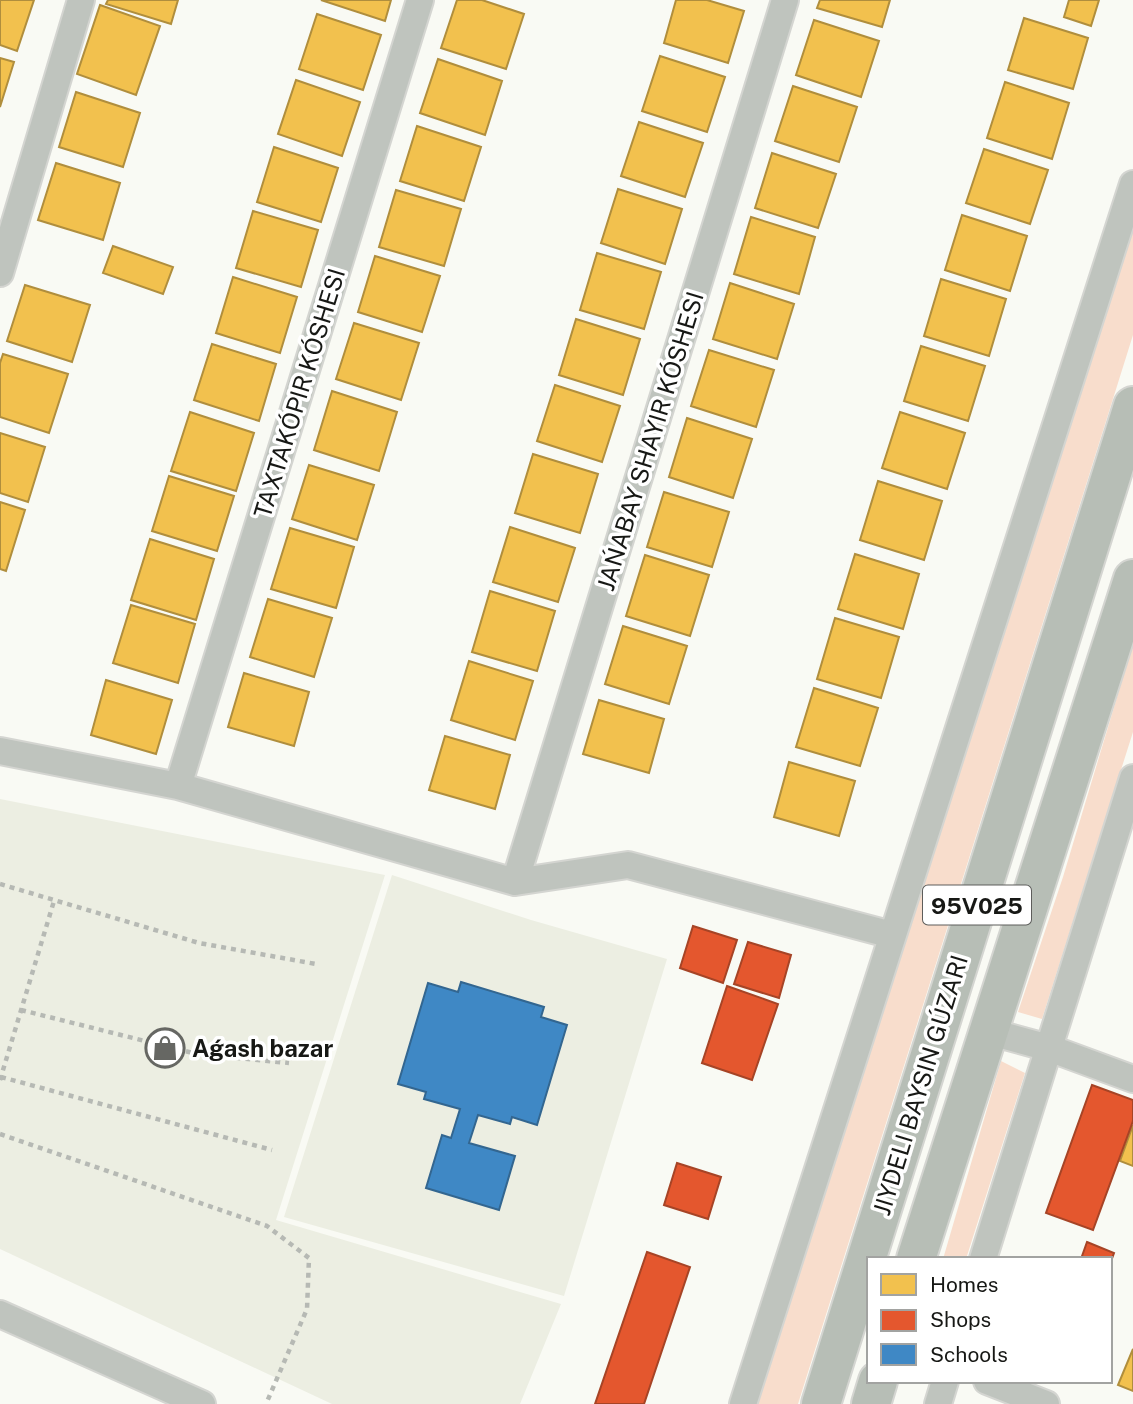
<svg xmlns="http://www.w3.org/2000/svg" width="1133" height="1404" viewBox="0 0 1133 1404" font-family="'Public Sans',sans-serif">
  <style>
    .built { fill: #eceee2 }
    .green { fill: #f8ddcc }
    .homes { fill: #f2c14e; stroke: #b08e3d; stroke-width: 2 }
    .shops { fill: #e4572e; stroke: #a64426; stroke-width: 2 }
    .schools { fill: #3f88c5; stroke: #336690; stroke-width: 2 }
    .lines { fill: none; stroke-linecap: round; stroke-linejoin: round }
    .street-casing { stroke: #d4d5d1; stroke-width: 30 }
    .primary-casing { stroke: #d4d5d1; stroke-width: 42 }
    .path { stroke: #b6b9b4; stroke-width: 4.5; stroke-dasharray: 5 5; stroke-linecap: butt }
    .street { stroke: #bfc4be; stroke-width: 26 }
    .primary { stroke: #b7beb6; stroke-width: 38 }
    .labels { text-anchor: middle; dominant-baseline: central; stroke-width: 7; stroke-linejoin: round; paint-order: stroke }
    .shield { fill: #fff; stroke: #5d5d5b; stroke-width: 2 }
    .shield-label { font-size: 23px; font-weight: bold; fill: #171815 }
    .street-label { font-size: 24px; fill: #171815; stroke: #fff }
    .poi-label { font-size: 24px; font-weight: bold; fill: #171815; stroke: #fff; text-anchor: start }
  </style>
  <rect width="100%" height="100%" fill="#f9faf4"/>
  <!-- built -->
  <path class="built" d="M0,799L385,875L276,1220L561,1304L520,1404H332L0,1249Z
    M392,875L531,920L667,959L564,1296L284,1217Z"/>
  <!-- green -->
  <path class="green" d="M1133,229V335L798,1404H758Z
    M1133,644V732L1042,1019L1018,1012L1063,877Z
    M1001,1061L1025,1073L966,1259H943Z"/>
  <!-- homes -->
  <path class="homes" d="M0,0H34L17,51L0,45Z
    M108,0H178L171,24L106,4Z
    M321,0H391L385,21Z
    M457,0H482L524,14L506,69L441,48Z
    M676,0H707L744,11L728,63L664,43Z
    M820,0H890L882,27L817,8Z
    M1069,0H1099L1091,26L1064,17Z
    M100,5L160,26L136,95L77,74Z
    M317,14L381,35L363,90L299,69Z
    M1024,18L1088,38L1073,89L1008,70Z
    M814,20L879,41L861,97L796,75Z
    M660,56L725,77L707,132L642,111Z
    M0,58L14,62L0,107Z
    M438,59L502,81L485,135L420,113Z
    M296,80L360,102L342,156L278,134Z
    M1005,82L1069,103L1052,159L987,138Z
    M793,86L857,107L839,162L775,141Z
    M76,92L140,113L123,167L59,147Z
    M639,122L703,143L685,197L621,176Z
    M417,126L481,147L464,201L400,181Z
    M274,147L338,168L321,222L257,202Z
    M984,149L1048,170L1030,224L966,203Z
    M772,153L836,174L818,228L755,208Z
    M56,163L120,183L103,240L38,220Z
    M618,189L682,209L665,264L601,243Z
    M396,190L461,209L444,266L379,247Z
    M253,211L318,230L301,287L236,268Z
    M962,215L1027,236L1010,291L945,270Z
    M751,217L815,237L799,294L734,274Z
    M113,246L173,267L163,294L103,273Z
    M597,253L661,272L644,329L580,310Z
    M375,256L440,276L422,332L358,312Z
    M233,277L297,297L280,353L216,333Z
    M941,279L1006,299L989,356L924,336Z
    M730,283L794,304L777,359L713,339Z
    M25,285L90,305L72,362L7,341Z
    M576,319L640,339L623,395L559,375Z
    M354,323L419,343L401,400L336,379Z
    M212,344L276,364L259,421L194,400Z
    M921,346L985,366L968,421L904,401Z
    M709,350L774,370L756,427L691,406Z
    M3,354L68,374L49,433L0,417V363Z
    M555,385L620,406L602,462L537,441Z
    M332,391L397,412L379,471L314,450Z
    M190,412L254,433L236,491L171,471Z
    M900,412L965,433L947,489L882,468Z
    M687,418L752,439L733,498L669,477Z
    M0,433L45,447L28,502L0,493Z
    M533,454L598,474L580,533L515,513Z
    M309,465L374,485L357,540L292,519Z
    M169,476L234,496L217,551L152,531Z
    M878,481L942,501L924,560L860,540Z
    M664,492L729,512L712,567L647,547Z
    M0,502L25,510L6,571L0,569Z
    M510,527L575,548L558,602L493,582Z
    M290,528L354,547L336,608L271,589Z
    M150,539L214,559L196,620L131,600Z
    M855,554L919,574L903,629L838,609Z
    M645,555L709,575L690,636L626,616Z
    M490,591L555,611L537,671L472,652Z
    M268,599L332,618L314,677L250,657Z
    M131,605L195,624L178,683L113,663Z
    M835,618L899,637L881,698L817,679Z
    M623,626L687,646L669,704L605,684Z
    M469,661L533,681L515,740L451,720Z
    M244,673L309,692L294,746L228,727Z
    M106,680L172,700L156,754L91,735Z
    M814,688L878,708L860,766L796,747Z
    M599,700L664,719L649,773L583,754Z
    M445,736L510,755L495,809L429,790Z
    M789,762L855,781L839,836L774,817Z
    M1133,1125V1166L1120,1161Z
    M1133,1349V1391L1118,1385Z"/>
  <!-- shops -->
  <path class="shops" d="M693,926L737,940L723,983L680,968Z
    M748,942L791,955L779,998L734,984Z
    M727,986L778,1004L752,1080L702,1063Z
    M1092,1085L1133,1100V1121L1093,1230L1046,1213Z
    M677,1163L721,1177L708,1219L664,1205Z
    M1087,1242L1114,1253L1110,1264V1259H1081Z
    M647,1252L690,1267L644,1404H595Z"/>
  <!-- schools -->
  <path class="schools" d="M461,982L544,1007L541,1017L567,1025L537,1125L512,1117L510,1124L478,1115L469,1143L515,1156L499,1210L426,1188L442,1135L451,1138L460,1109L424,1099L426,1092L398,1084L428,983L458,992Z"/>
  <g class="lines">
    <!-- street casing -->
    <g class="street-casing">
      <path id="street" d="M0,273L81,0
        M0,751L178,786L515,882L628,865L892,935
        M178,786L420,0
        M515,882L785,0
        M987,1031L1049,1048L1133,1079
        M983,1259L1133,778
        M0,1314L202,1404
        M987,1381L1046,1404
        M743,1404L1133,184
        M938,1404L945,1381"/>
    </g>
    <!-- primary casing -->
    <g class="primary-casing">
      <path id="primary" d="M916,1259L1133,579
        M821,1404L1133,406
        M871,1404L878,1381"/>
    </g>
    <!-- path -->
    <path class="path" d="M0,884L199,943L316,964
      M21,1010L197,1054L289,1063
      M1,1077L272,1150
      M0,1080L54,901
      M0,1134L267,1226L309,1258L307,1309L266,1404"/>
    <!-- street -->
    <use href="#street" class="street"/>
    <!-- primary -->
    <use href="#primary" class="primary"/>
  </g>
  <!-- icons -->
  <defs>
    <g id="shop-ring" transform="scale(2.0125)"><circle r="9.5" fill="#fff" stroke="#666763" stroke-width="1.5"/><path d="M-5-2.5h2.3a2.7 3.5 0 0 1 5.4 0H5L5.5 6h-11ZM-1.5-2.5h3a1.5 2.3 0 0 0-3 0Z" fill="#666763"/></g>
  </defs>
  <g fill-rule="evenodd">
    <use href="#shop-ring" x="165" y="1048"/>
  </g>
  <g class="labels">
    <!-- shield labels -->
    <rect class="shield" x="923" y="885.5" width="108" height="39" rx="5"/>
    <g class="shield-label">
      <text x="977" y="905">95V025</text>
    </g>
    <!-- street labels -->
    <g class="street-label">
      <text transform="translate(299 393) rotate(-73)">TAXTAKÓPIR KÓSHESI</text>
      <text transform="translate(650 441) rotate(-73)">JAŃABAY SHAYIR KÓSHESI</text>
      <text transform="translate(920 1085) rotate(-73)">JIYDELI BAYSIN GÚZARI</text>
    </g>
    <!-- poi labels -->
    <g class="poi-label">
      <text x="192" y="1048">Aǵash bazar</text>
    </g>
  </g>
  <!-- legend -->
  <rect x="867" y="1257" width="245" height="126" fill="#ffffff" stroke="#a2a3a1" stroke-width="2"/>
  <rect x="881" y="1274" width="35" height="21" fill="#f2c14e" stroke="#a2a3a1" stroke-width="2"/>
  <text x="930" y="1292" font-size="21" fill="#171815">Homes</text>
  <rect x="881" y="1310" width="35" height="21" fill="#e4572e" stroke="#a2a3a1" stroke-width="2"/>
  <text x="930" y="1327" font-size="21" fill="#171815">Shops</text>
  <rect x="881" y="1344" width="35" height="21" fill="#3f88c5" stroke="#a2a3a1" stroke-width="2"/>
  <text x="930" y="1362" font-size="21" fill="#171815">Schools</text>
</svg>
